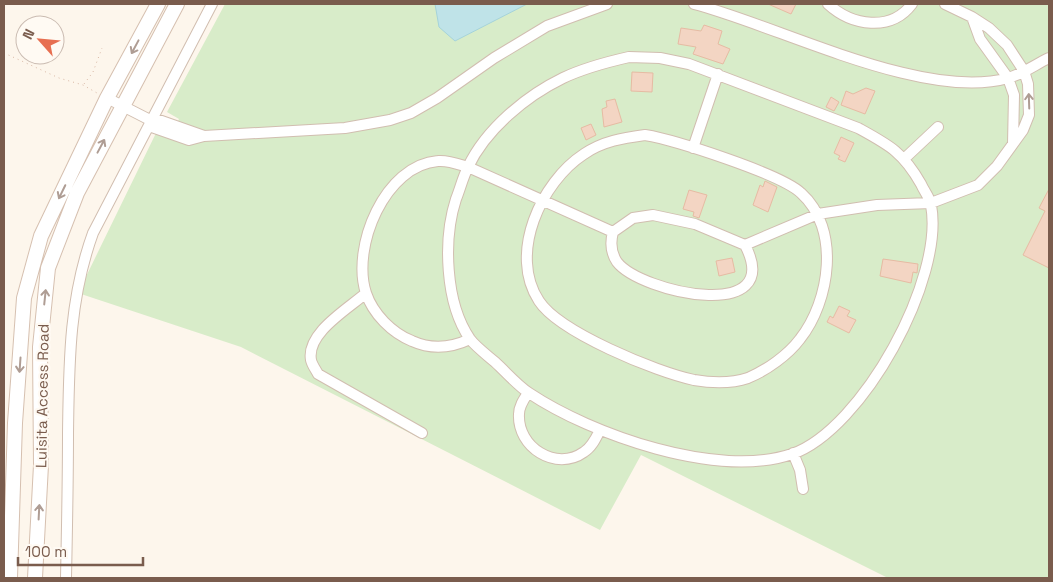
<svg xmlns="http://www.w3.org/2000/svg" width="1053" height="582" viewBox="0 0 1053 582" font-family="'Space Grotesk',sans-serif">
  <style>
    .green { fill: #d8ecc9 }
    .water { fill: #bfe3e8; stroke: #a5d3da }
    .building { fill: #f3d5c3; stroke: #e6bba3 }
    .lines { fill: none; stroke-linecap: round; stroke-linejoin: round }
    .street-casing { stroke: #d1beb0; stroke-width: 12 }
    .secondary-casing { stroke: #d6c0b0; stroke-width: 16 }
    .path { stroke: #d9b8a5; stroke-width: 1; stroke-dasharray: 1 4; stroke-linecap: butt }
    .street { stroke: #fff; stroke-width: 10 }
    .secondary { stroke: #fff; stroke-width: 14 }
    .oneway { stroke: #af9d94 }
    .labels { text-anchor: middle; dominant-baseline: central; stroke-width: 4.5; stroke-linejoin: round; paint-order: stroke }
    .street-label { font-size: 15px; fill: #7a5c4d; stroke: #fffaf3 }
  </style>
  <rect width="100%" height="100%" fill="#fdf6ec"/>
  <!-- green -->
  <path class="green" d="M225,4H1049V578H888L641,455L600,530L241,347L78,293L157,131L171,136L179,119L167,112Z"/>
  <!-- water -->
  <path class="water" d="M435,4H527L455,41L439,27Z"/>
  <!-- building -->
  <path class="building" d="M768,4H796L791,14Z
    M704,25L722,31L718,44L730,49L723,64L693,54L696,47L678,44L681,28L701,31Z
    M632,72L653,73L652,92L631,91Z
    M866,88L875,91L865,114L841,105L846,91L853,94Z
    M831,97L839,102L834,111L826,107Z
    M615,99L622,122L604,127L602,109L607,107L606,101Z
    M591,124L596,135L586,140L581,128Z
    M841,137L854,143L845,162L838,159L840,156L834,153Z
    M765,181L777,187L768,212L753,205L760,185L763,187Z
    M1049,189V268L1023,255L1045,211L1039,208Z
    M689,190L707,195L699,218L693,216L694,212L683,209Z
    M732,258L735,272L719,276L716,261Z
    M883,259L918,264L917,273L913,272L911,283L880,276Z
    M839,306L850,311L847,316L856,320L849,333L827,322L830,316L833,318Z"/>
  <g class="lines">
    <!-- street casing -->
    <g class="street-casing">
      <path id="street" d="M694,4C779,26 925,102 1008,78C1023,74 1036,64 1049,58
        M828,4C852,26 891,32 912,4
        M972,17L980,39L1008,78L1014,95L1013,144
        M629,57L660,58L689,64L858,128C889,145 903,152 921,184C924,191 930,198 931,205C945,278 863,429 792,454C718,479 592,435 529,393C517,385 506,372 495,362C487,355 476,347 470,339C445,303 443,239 456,199C460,189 463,177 468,167C486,129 526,96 563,78C584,68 607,62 629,57Z
        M107,98L152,121
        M153,118L204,136
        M149,126L189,140L204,136L345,128L390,120L411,113L437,98L494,58L547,26L607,4
        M645,135C675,140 781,174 801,193C841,229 830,301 800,339C788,355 767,370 748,378C730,384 712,383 694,380C656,372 559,332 539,301C508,254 541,182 584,154C603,141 623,138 645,135Z
        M693,148L718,74
        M905,158L938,127
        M653,215L695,224L745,245C786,324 641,293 617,262C611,253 610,243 613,232L633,218Z
        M745,245L818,214L877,205L931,203L978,185L997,166L1023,130L1029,115L1028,84L1024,71L1007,45L989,28L972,17L945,4
        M366,293C348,309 306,333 311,360C312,365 316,370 318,374L422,433
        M470,339C451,348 432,350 412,341C392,333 373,314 366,293C351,247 385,165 438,161C448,160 458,164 468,167L613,232
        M528,393C524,399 519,406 519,414C517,447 556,472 584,452C592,447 596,438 600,430
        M793,453L800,470L803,489
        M66,578C67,530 68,481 68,433C69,363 69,299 93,233L212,4"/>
    </g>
    <!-- secondary casing -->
    <g class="secondary-casing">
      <path id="secondary" d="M10,578L15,423L24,298L41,236L107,98L158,4
        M35,578L41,465L40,347L48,268L77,193L177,4"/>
    </g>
    <!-- path -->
    <path class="path" d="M4,53L59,78L83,85L97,93
      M84,84L93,72L102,48"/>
    <!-- street -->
    <use href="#street" class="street"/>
    <!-- secondary -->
    <use href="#secondary" class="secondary"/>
  </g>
  <!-- one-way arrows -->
  <defs><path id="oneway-shaft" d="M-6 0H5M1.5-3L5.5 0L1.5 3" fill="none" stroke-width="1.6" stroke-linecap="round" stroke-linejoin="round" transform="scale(1.25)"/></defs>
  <g class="oneway">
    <use href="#oneway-shaft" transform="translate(135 47) rotate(118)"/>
    <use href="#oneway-shaft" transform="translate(1029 101) rotate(-92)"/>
    <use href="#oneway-shaft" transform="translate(101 146) rotate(-62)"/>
    <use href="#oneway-shaft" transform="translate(62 192) rotate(116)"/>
    <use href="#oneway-shaft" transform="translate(45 297) rotate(-84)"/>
    <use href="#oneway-shaft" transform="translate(20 365) rotate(94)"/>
    <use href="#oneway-shaft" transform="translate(39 512) rotate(-87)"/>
  </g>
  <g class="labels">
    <!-- street labels -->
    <g class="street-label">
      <text transform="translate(42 396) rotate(-89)">Luisita Access Road</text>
    </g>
  </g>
  <!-- border -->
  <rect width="1053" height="582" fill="none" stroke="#7a5c4d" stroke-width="10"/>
  <!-- north arrow -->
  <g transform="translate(40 40) rotate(297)"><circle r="24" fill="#fffaf3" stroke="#cabbb1"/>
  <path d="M0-4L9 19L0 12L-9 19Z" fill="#e76f51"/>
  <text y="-8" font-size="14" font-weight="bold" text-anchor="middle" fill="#7a5c4d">N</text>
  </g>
  <!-- scale -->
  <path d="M18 557v8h125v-8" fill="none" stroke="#7a5c4d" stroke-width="2.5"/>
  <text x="25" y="557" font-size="15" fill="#7a5c4d" stroke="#fffaf3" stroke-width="4" paint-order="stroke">100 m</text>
</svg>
